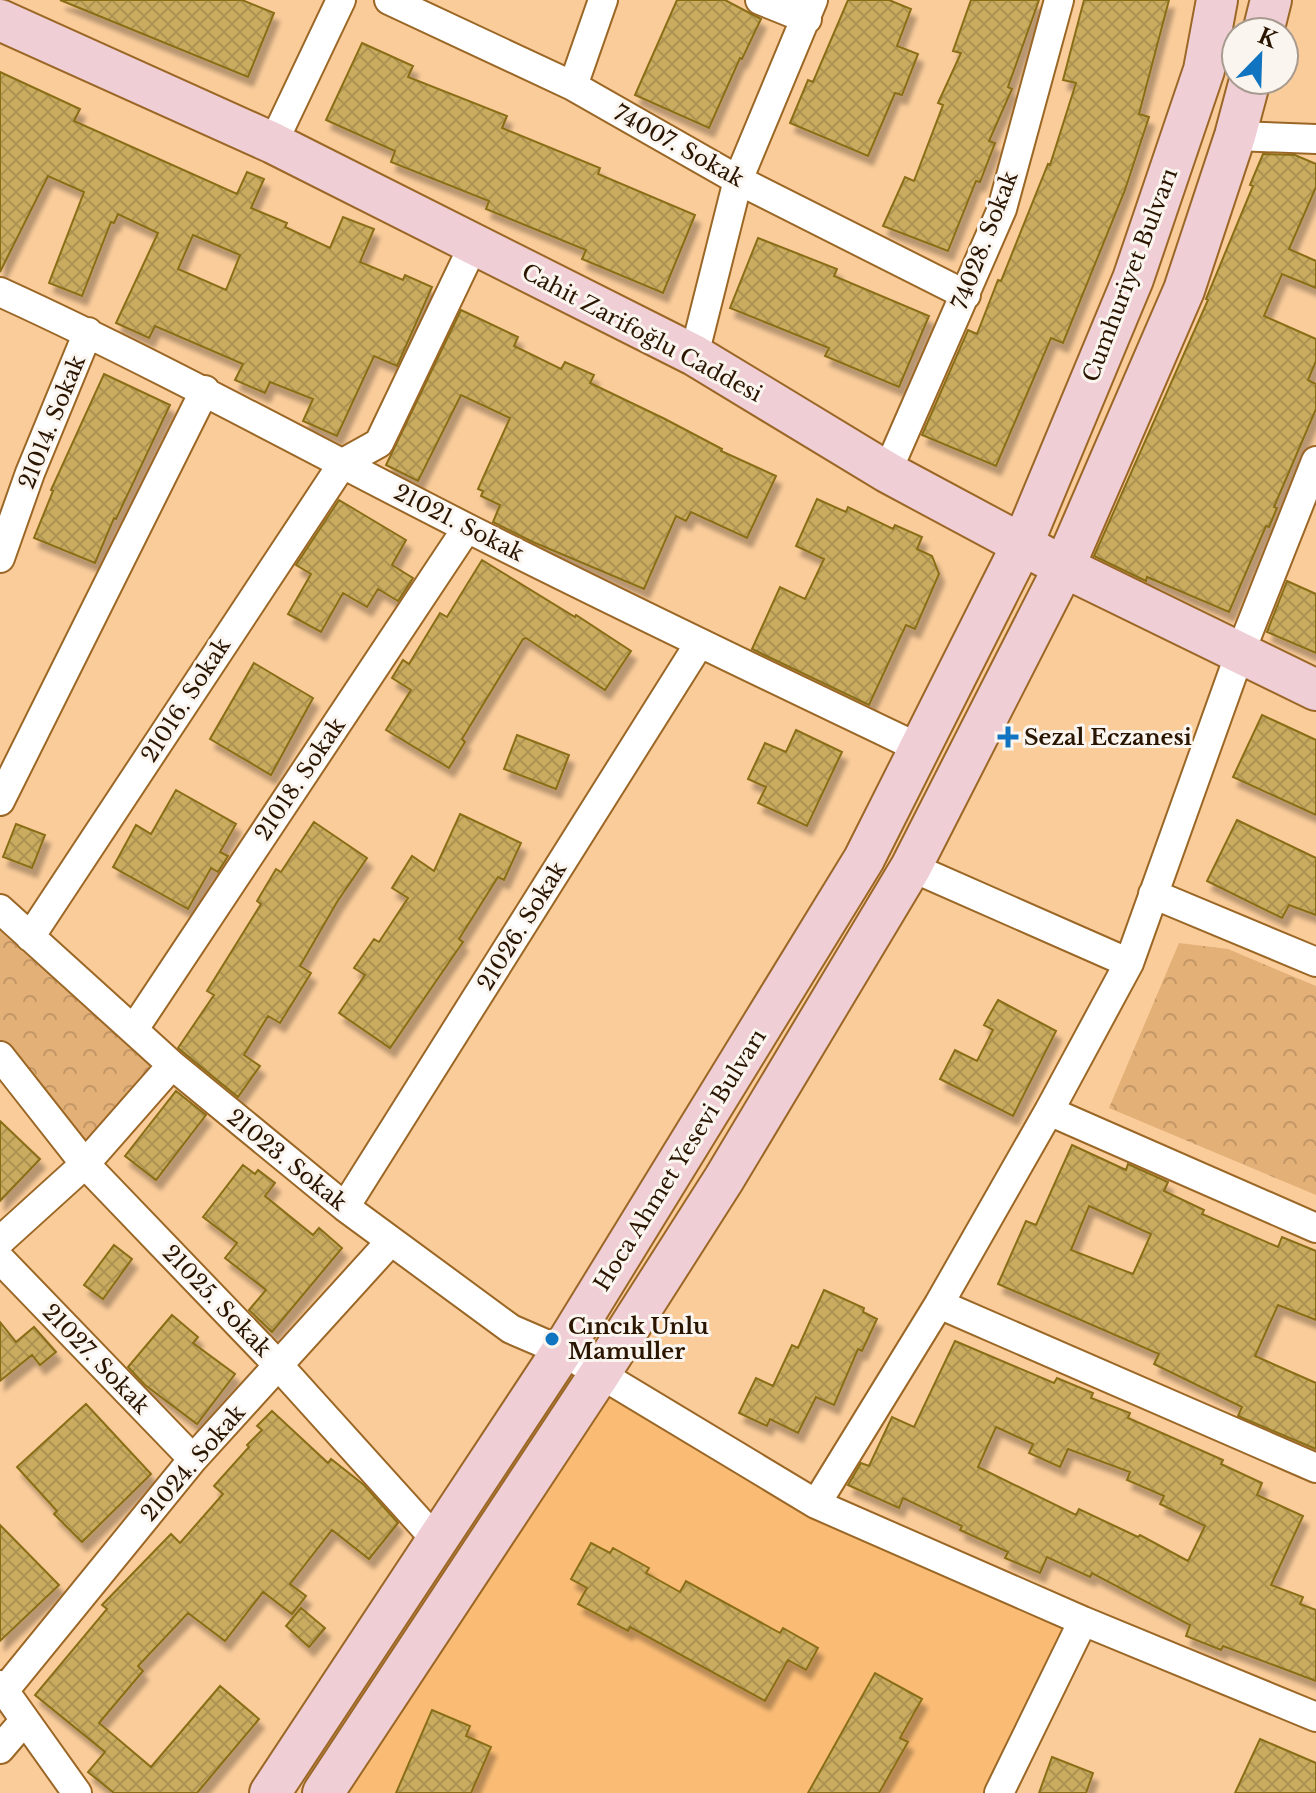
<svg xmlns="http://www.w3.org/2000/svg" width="1316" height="1793" viewBox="0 0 1316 1793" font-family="'Libre Baskerville',serif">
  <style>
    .built { fill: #fabc75 }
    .park { fill: url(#park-crowns) }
    .building { fill: url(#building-cross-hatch); stroke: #8a6e19; stroke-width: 2; fill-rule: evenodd; filter: url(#shadow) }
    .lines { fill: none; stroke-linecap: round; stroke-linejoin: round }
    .street-casing { stroke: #9b6726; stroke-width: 32 }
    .secondary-casing { stroke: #9b6726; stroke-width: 44 }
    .street { stroke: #fff; stroke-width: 28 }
    .secondary { stroke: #f0ced6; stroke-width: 40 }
    .poi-dot { fill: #1074c0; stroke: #fbf5ef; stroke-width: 3 }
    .labels { text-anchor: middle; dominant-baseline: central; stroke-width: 6; stroke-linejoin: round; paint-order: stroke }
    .street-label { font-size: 22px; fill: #2a1500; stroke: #fbf5ef }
    .poi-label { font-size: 22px; font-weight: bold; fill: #2a1500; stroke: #fbf5ef; text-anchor: start }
  </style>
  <defs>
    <pattern id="park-crowns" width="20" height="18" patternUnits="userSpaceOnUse" patternTransform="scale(2)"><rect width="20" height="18" fill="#e3b077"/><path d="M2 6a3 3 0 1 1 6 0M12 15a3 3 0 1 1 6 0" fill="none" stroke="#c39665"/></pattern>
    <pattern id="building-cross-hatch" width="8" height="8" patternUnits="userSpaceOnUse" patternTransform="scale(2)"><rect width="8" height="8" fill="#c9ac5f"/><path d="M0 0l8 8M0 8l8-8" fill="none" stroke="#ad9351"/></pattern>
    <filter id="shadow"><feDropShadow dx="5" dy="9" stdDeviation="2" flood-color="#0004"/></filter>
  </defs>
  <rect width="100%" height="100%" fill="#facc9a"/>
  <!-- built -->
  <path class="built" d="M599,1375L816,1504L1083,1621L999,1793H323Z"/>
  <!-- park -->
  <path class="park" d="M0,909L172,1065L85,1164L0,1056Z
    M1179,943L1228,949L1316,986V1195L1109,1108Z"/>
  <!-- building -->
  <path class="building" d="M60,0H242L274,13L248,77Z
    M677,0H725L761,19L742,59L740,58L709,128L635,95Z
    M848,0H889L911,9L897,46L918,54L902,95L895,93L868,156L790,123L808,80L813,82Z
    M971,0H1039L1008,87L1012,89L989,141L995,143L980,182L976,181L948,251L883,226L905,177L914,181L943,105L938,103L961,53L953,51Z
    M1084,0H1169L1139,114L1149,117L1125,190L1063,343L1051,338L996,466L922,435L968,330L977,334L998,280L1001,281L1048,164L1050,165L1076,83L1063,80Z
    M362,43L413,66L408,77L507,116L502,128L600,168L598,174L695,215L663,293L582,259L586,250L486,209L489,201L391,162L395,151L326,120Z
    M0,72L80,109L74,121L237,194L247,172L264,179L251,208L287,223L285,227L330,248L343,217L374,229L360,262L403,280L405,275L432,287L397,366L374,356L337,436L303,421L313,399L270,382L265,393L235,380L243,364L155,326L149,338L116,323L158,233L118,214L114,223L111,222L82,296L49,283L84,192L48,176L0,272ZM193,235L240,255L226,290L178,269Z
    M1263,154L1295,155L1316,164V187L1289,249L1316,261V288L1282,274L1264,316L1316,339V361L1308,380L1316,384V409L1274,507L1277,508L1269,527L1266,526L1229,612L1147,577L1146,581L1094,556L1208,300L1206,299L1253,186L1250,185Z
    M758,238L837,269L834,276L929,316L899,387L825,356L829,348L730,308Z
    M461,310L518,337L514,346L561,369L565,362L594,375L590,383L665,419L722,449L721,451L776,476L747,538L691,512L686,521L676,516L644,589L533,542L493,522L500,505L481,496L483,491L478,489L510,418L461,395L418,481L386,465Z
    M104,374L170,405L116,519L114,518L95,563L34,538L53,491L51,490Z
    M817,499L846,512L848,507L893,529L895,525L922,537L917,549L932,556L939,574L915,629L906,625L869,705L752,649L780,587L805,599L824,559L796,546Z
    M339,500L406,540L392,565L413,578L398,601L378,589L367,607L343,593L321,632L288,614L311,574L296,565Z
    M482,560L575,617L576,615L631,651L605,690L526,638L523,639L462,739L465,742L449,768L386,730L411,690L392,678L403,660L409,664L440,613L447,617Z
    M1287,581L1316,594V653L1267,632Z
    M254,663L313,698L271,775L210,739Z
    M1262,715L1316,740V815L1233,777Z
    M796,730L842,752L807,826L758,803L766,787L748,779L765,743L786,752Z
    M517,735L569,755L556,789L504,769Z
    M176,790L236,824L220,852L228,856L218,872L211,868L188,909L113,867L136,825L151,834Z
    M460,814L521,843L504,880L498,877L459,939L463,942L390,1048L339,1013L365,975L354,968L374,939L379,942L408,898L392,888L412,856L434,871Z
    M1237,820L1316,858V915L1289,905L1282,918L1207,881Z
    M314,822L367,858L337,902L300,966L311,973L280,1023L268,1016L244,1055L260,1066L238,1097L178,1048L214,995L207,991L261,904L257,901L276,869L281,872Z
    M16,824L45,835L32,868L3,857Z
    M998,1000L1056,1031L1013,1116L940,1079L955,1050L977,1061L993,1030L984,1025Z
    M176,1091L206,1115L156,1180L125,1156Z
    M0,1121L40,1159L0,1201Z
    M1072,1145L1126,1170L1128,1164L1168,1182L1164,1191L1204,1210L1202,1214L1278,1247L1282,1237L1316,1251V1320L1278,1305L1255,1356L1316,1383V1449L1238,1416L1242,1407L1154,1364L1159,1354L998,1284L1026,1221L1036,1225ZM1089,1206L1151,1234L1133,1274L1071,1250Z
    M243,1165L255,1174L258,1170L275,1183L265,1196L313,1235L319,1228L342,1248L272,1332L249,1310L266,1290L225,1258L237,1243L203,1217Z
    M114,1245L132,1259L103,1299L84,1285Z
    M824,1290L864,1308L863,1312L877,1319L862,1351L858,1349L834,1405L816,1397L798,1433L770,1419L767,1426L739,1413L756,1378L773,1386L792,1345L798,1348Z
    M172,1315L198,1337L193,1343L235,1374L197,1424L145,1385L128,1367Z
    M0,1322L16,1342L34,1327L56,1352L40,1365L32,1355L0,1381Z
    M955,1341L1054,1383L1057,1378L1093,1393L1091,1398L1130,1413L1128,1418L1223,1460L1221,1464L1262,1483L1257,1495L1303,1516L1271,1585L1303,1597L1300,1604L1316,1610V1681L1223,1646L1221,1650L1186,1636L1190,1625L1092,1573L1090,1577L1047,1557L1040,1573L1005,1558L1008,1552L960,1530L962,1526L903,1498L899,1508L848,1485L861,1463L869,1466L892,1417L914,1427ZM996,1427L1033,1444L1029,1453L1060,1467L1068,1449L1130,1472L1127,1480L1164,1496L1160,1504L1205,1526L1188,1561L1140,1535L1138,1537L1079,1509L1076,1515L978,1467Z
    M86,1404L151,1474L82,1542L54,1514L57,1511L17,1467Z
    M272,1411L328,1463L331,1459L364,1485L398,1523L369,1559L332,1530L290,1584L306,1596L292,1614L263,1592L225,1641L188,1613L138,1666L143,1671L99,1723L151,1767L220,1686L259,1719L197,1793H114L88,1772L105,1752L35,1695L107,1609L102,1605L171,1534L180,1543L223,1494L214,1486L249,1447L247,1445L262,1430L257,1426Z
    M0,1525L59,1585L0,1641Z
    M591,1543L610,1553L613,1548L649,1568L646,1573L680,1592L686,1581L780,1633L783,1628L818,1648L806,1670L788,1660L765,1701L630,1627L628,1631L578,1604L587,1588L571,1579Z
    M301,1608L325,1628L309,1647L286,1626Z
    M875,1673L922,1699L900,1738L908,1742L879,1793H808Z
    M432,1710L470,1726L466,1736L491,1747L471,1793H396Z
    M1260,1739L1316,1763V1793H1235Z
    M1052,1757L1093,1773L1086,1793H1039Z"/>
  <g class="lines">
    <!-- street casing -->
    <g class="street-casing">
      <path id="street" d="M389,0L573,86L738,180L966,295
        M760,0L807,19
        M573,86L603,0
        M1235,136L1316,139
        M273,143L341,0
        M0,292C160,365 313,450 469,529C619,605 770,677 921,749
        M694,355L738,180L813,0
        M887,472L1002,209L1059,0
        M0,558L30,473L88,332
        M0,801L205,390
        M911,867L1129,963
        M1153,894L1316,962
        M0,909L172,1065L345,1207L511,1329L562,1351L816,1504L1083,1621L1316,1717
        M30,937L343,463L379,443L474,244
        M134,1029L467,528
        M0,1056L85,1164L279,1366L438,1542
        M1049,1111L1316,1228
        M345,1207L699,644
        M0,1241L85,1164L172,1065
        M0,1259L193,1459
        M939,1304L1316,1468
        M816,1504L939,1304L1049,1111L1129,963L1240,653L1316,461
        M0,1685L77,1793
        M4,1691L193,1459L391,1241
        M0,1749L24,1721
        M999,1793L1083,1621"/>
    </g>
    <!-- secondary casing -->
    <g class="secondary-casing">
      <path id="secondary" d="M0,20L273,143L694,355L887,472L1064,567L1316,690
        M1263,32L1271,0
        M270,1793L562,1351L864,859L1023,543L1133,279L1204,70L1217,0
        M323,1793L599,1375L724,1179L911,867L1064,567L1184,290L1235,136L1250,80"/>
    </g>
    <!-- street -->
    <use href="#street" class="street"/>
    <!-- secondary -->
    <use href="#secondary" class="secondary"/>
  </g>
  <!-- markers -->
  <g class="poi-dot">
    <path d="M1004 725h8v8h8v8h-8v8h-8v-8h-8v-8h8z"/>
    <circle cx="552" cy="1339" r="8"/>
  </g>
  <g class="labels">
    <!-- street labels -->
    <g class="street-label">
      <text transform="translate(679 146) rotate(29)">74007. Sokak</text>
      <text transform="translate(985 240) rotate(-69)">74028. Sokak</text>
      <text transform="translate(1130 275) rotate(-69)">Cumhuriyet Bulvarı</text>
      <text transform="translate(642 333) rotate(28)">Cahit Zarifoğlu Caddesi</text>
      <text transform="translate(52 422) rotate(-68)">21014. Sokak</text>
      <text transform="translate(459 523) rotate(27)">21021. Sokak</text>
      <text transform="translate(186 700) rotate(-57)">21016. Sokak</text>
      <text transform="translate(300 779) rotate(-56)">21018. Sokak</text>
      <text transform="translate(522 926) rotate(-58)">21026. Sokak</text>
      <text transform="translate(287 1160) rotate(39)">21023. Sokak</text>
      <text transform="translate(680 1160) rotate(-58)">Hoca Ahmet Yesevi Bulvarı</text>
      <text transform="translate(217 1301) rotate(46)">21025. Sokak</text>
      <text transform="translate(96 1359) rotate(46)">21027. Sokak</text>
      <text transform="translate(193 1463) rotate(-49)">21024. Sokak</text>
    </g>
    <!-- poi labels -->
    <g class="poi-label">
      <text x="1024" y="737">Sezal Eczanesi</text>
      <text x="568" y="1326">Cıncık Unlu<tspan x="568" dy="25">Mamuller</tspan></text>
    </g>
  </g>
  <!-- north arrow -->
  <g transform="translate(1260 56) rotate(23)"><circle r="38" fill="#fbf5ef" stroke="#a79b8f" stroke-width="2"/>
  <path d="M0-6L14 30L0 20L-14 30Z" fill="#1074c0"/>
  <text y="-12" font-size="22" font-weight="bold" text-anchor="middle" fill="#2a1500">K</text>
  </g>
</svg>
